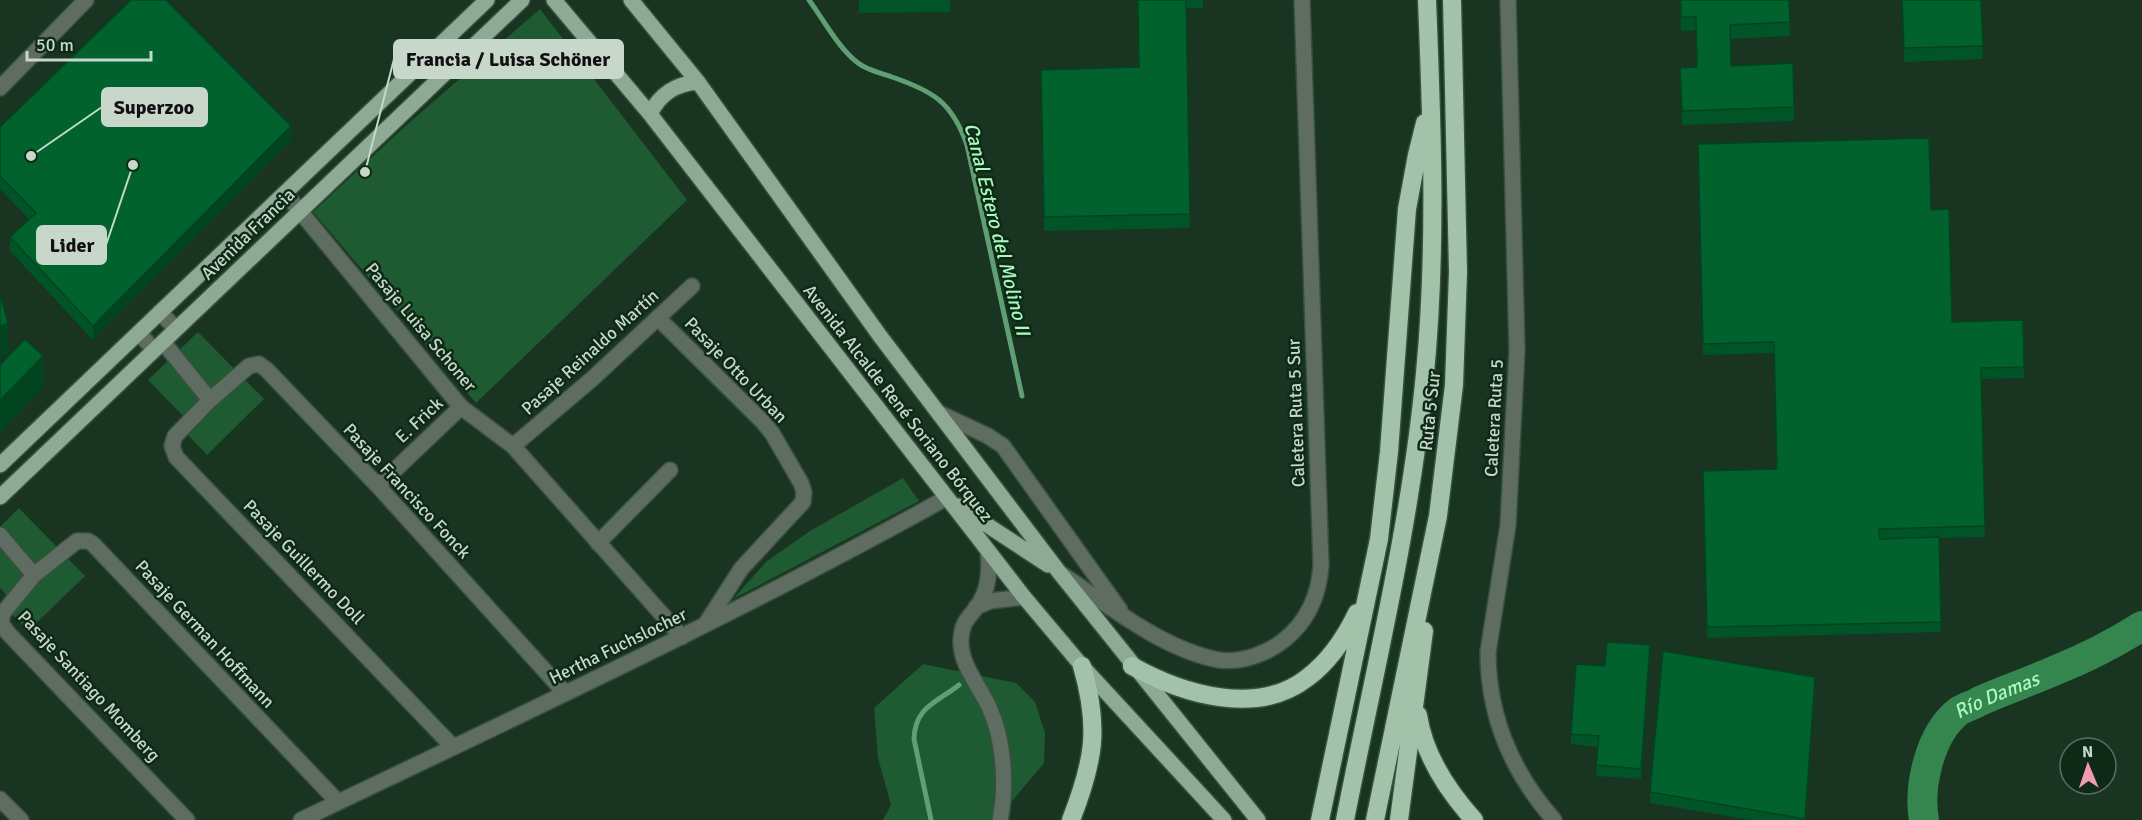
<svg xmlns="http://www.w3.org/2000/svg" width="2142" height="820" viewBox="0 0 2142 820" font-family="Signika,sans-serif">
  <style>
    .green { fill: #1e5a32 }
    .lines { fill: none; stroke-linecap: round; stroke-linejoin: round }
    .stream { stroke: #609e73; stroke-width: 5 }
    .river { stroke: #34854e; stroke-width: 30 }
    .minor-casing { stroke: #38513f; stroke-width: 18 }
    .major-casing { stroke: #38513f; stroke-width: 18 }
    .highway-casing { stroke: #38513f; stroke-width: 21 }
    .minor { stroke: #5f6c61; stroke-width: 15 }
    .major { stroke: #8faa94; stroke-width: 15 }
    .highway { stroke: #a2c2a9; stroke-width: 18 }
    .wall { fill: #015427 }
    .shaded-wall { fill: #014520 }
    .building { fill: #01622d; stroke: #014520; stroke-width: 1.5 }
    .labels { text-anchor: middle; dominant-baseline: central; stroke-width: 5; stroke-linejoin: round; paint-order: stroke }
    .street-label { font-size: 18px; fill: #c7d7ca; stroke: #0e2a17 }
    .water-label { font-size: 20px; font-style: italic; fill: #a8fabc; stroke: #0e2a17 }
    .leader { fill: none; stroke: #c7d7ca; stroke-width: 2 }
    .callout-dot { fill: #c7d7ca; stroke: #0e2a17; stroke-width: 2 }
    .callout { fill: #c7d7ca; stroke: #c7d7ca; stroke-width: 2 }
    .callout-label { font-size: 20px; text-anchor: middle; font-weight: bold; fill: #111 }
  </style>
  <rect width="100%" height="100%" fill="#193420"/>
  <!-- green -->
  <path class="green" d="M540,9L687,200L476,403L313,212L402,129Z
    M198,332L264,399L207,455L189,436L188,421L148,380Z
    M903,478L919,501L733,599L767,561L810,531Z
    M19,508L85,576L28,631L10,612L9,598L0,588V527Z
    M923,664L1016,683L1035,702L1045,733L1044,763L996,820H883L891,805L878,758L874,708Z"/>
  <g class="lines">
    <!-- stream -->
    <path class="stream" d="M809,0C823,19 839,49 858,63C867,70 880,73 892,77C933,91 952,102 967,145L1022,396
      M931,820L914,739C915,707 936,703 959,685"/>
    <!-- river -->
    <path class="river" id="s1" d="M1924,820C1918,786 1930,733 1959,711C1965,707 1974,705 1980,701C2005,690 2031,681 2056,670C2086,658 2115,643 2142,626"/>
    <!-- minor casing -->
    <g class="minor-casing">
      <path id="minor" d="M1508,0L1517,350L1508,525L1488,652C1488,716 1511,771 1554,820
        M0,88L86,0
        M285,193L461,407L513,446L682,637
        M160,312L176,329
        M659,319L762,421L772,433L801,483L804,492L803,502L741,569L705,625
        M139,333L154,350
        M163,342L210,400
        M939,413L988,436L1003,446L1120,610
        M513,446L592,379L692,286
        M378,486L461,407
        M0,535L34,575
        M598,543L670,470
        M988,551C990,571 989,591 976,608C967,620 962,622 961,640C960,665 979,685 989,707C1004,739 1007,785 1000,820
        M1063,575C1109,606 1164,650 1219,660C1241,663 1267,654 1284,640C1308,621 1319,596 1321,565L1302,0
        M976,607L990,601L1024,597
        M453,747L176,457L172,446L175,436L210,400L249,366L259,364L266,369L378,486L565,693
        M0,799L21,820
        M187,820L8,633L1,623L3,613L34,575L77,541H88L93,544L338,802
        M301,820C518,716 736,615 946,498"/>
    </g>
    <!-- major casing -->
    <g class="major-casing">
      <path id="major" d="M554,0L650,114L1024,597L1082,666L1224,820
        M631,0L698,82L880,336L1059,572L1258,820
        M650,114C660,94 675,84 698,82
        M0,465L487,0
        M0,497L522,0
        M958,506L1048,565"/>
    </g>
    <!-- highway casing -->
    <g class="highway-casing">
      <path id="highway" d="M1132,666C1182,694 1257,717 1307,678C1330,661 1345,638 1357,613
        M1418,715C1424,755 1447,790 1474,820
        M1071,820C1094,761 1100,728 1082,666
        M1320,820L1379,539L1389,452L1407,209L1417,155L1425,123
        M1345,820C1374,672 1411,523 1425,373C1437,249 1432,124 1427,0
        M1375,820L1438,516L1454,385L1458,272L1452,0
        M1399,820L1424,631"/>
    </g>
    <!-- minor -->
    <use href="#minor" class="minor"/>
    <!-- major -->
    <use href="#major" class="major"/>
    <!-- highway -->
    <use href="#highway" class="highway"/>
  </g>
  <!-- wall -->
  <path class="wall" d="M859,0H950V12L859,13Z
    M1137,0H1203V8H1186L1190,228L1044,231L1041,70L1139,67Z
    M1680,0H1789L1790,36L1730,39L1731,66L1794,107V121L1682,125L1680,68L1697,67L1696,30L1681,31Z
    M1902,0H1981L1983,59L1904,62Z
    M0,127L291,140L93,340L10,251V237L29,219L0,189Z
    M1698,144L1931,210L1952,322L2023,320L2024,378L1981,379L1985,537L1939,538L1941,632L1707,638L1703,471L1776,469L1774,353L1703,355Z
    M1650,656L1641,779L1596,776L1598,747L1571,744V734L1605,666Z
    M1815,688L1805,820H1751L1650,803V792Z"/>
  <!-- shaded-wall -->
  <path class="shaded-wall" d="M291,126V140L93,340V326Z
    M8,323V355L0,358V326Z
    M43,356V388L0,432V400Z
    M1650,645V656L1641,779V769Z
    M1815,677V688L1805,820Z"/>
  <!-- building -->
  <path class="building" d="M131,0H166L291,126L93,326L10,237L36,213L0,176V127Z
    M1138,0H1186L1190,214L1044,217L1041,70L1139,67Z
    M1681,0H1789L1790,22L1730,25L1731,66L1793,63L1794,107L1682,111L1680,68L1697,67L1696,17H1681Z
    M1902,0H1981L1983,46L1904,48Z
    M1929,138L1931,210L1949,209L1952,322L2023,320L2024,367L1981,368L1985,526L1879,529L1880,539L1939,537L1941,622L1707,627L1703,471L1777,469L1774,342L1703,344L1698,144Z
    M1,298L8,323L0,326V299Z
    M25,339L43,356L0,400V363L1,364Z
    M1607,642L1650,645L1641,769L1596,765L1599,736L1571,734L1576,664L1605,666Z
    M1663,651L1815,677L1805,819L1650,792Z"/>
  <g class="labels">
    <!-- street labels -->
    <g class="street-label">
      <text transform="translate(248 234) rotate(-44)">Avenida Francia</text>
      <text transform="translate(421 327) rotate(50)">Pasaje Luisa Schoner</text>
      <text transform="translate(590 352) rotate(-42)">Pasaje Reinaldo Martín</text>
      <text transform="translate(736 370) rotate(46)">Pasaje Otto Urban</text>
      <text transform="translate(898 403) rotate(52)">Avenida Alcalde René Soriano Bórquez</text>
      <text transform="translate(1430 411) rotate(-84)">Ruta 5 Sur</text>
      <text transform="translate(1296 413) rotate(-92)">Caletera Ruta 5 Sur</text>
      <text transform="translate(1494 418) rotate(-87)">Caletera Ruta 5</text>
      <text transform="translate(419 420) rotate(-43)">E. Frick</text>
      <text transform="translate(407 491) rotate(47)">Pasaje Francisco Fonck</text>
      <text transform="translate(304 562) rotate(46)">Pasaje Guillermo Doll</text>
      <text transform="translate(205 634) rotate(47)">Pasaje German Hoffmann</text>
      <text transform="translate(618 646) rotate(-26)">Hertha Fuchslocher</text>
      <text transform="translate(89 686) rotate(47)">Pasaje Santiago Momberg</text>
    </g>
    <!-- water labels -->
    <g class="water-label">
      <text transform="translate(997 229) rotate(76)">Canal Estero del Molino II</text>
      <text stroke="none"><textPath href="#s1" startOffset="160">Río Damas</textPath></text>
    </g>
  </g>
  <!-- callouts -->
  <path class="leader" d="M365 172L394 59M31 156L102 107M133 165L106 245"/>
  <g class="callout-dot">
    <circle cx="365" cy="172" r="6"/>
    <circle cx="31" cy="156" r="6"/>
    <circle cx="133" cy="165" r="6"/>
  </g>
  <g class="callout">
    <rect x="394" y="40" width="229" height="38" rx="6"/>
    <rect x="102" y="88" width="105" height="38" rx="6"/>
    <rect x="37" y="226" width="69" height="38" rx="6"/>
  </g>
  <g class="callout-label">
    <text x="508" y="66">Francia / Luisa Schöner</text>
    <text x="154" y="114">Superzoo</text>
    <text x="72" y="252">Lider</text>
  </g>
  <!-- north arrow -->
  <g transform="translate(2088 766) rotate(358)"><circle r="28" fill="#0e2a17" stroke="#586f5f" stroke-width="1.5"/>
  <path d="M0-4.5L10 22L0 15L-10 22Z" fill="#f19ab3"/>
  <text y="-9" font-size="16" font-weight="bold" text-anchor="middle" fill="#c7d7ca">N</text>
  </g>
  <!-- scale -->
  <path d="M27 51v9h124v-9" fill="none" stroke="#c7d7ca" stroke-width="3"/>
  <text x="36" y="51" font-size="18" fill="#c7d7ca" stroke="#0e2a17" stroke-width="4.5" paint-order="stroke">50 m</text>
</svg>
